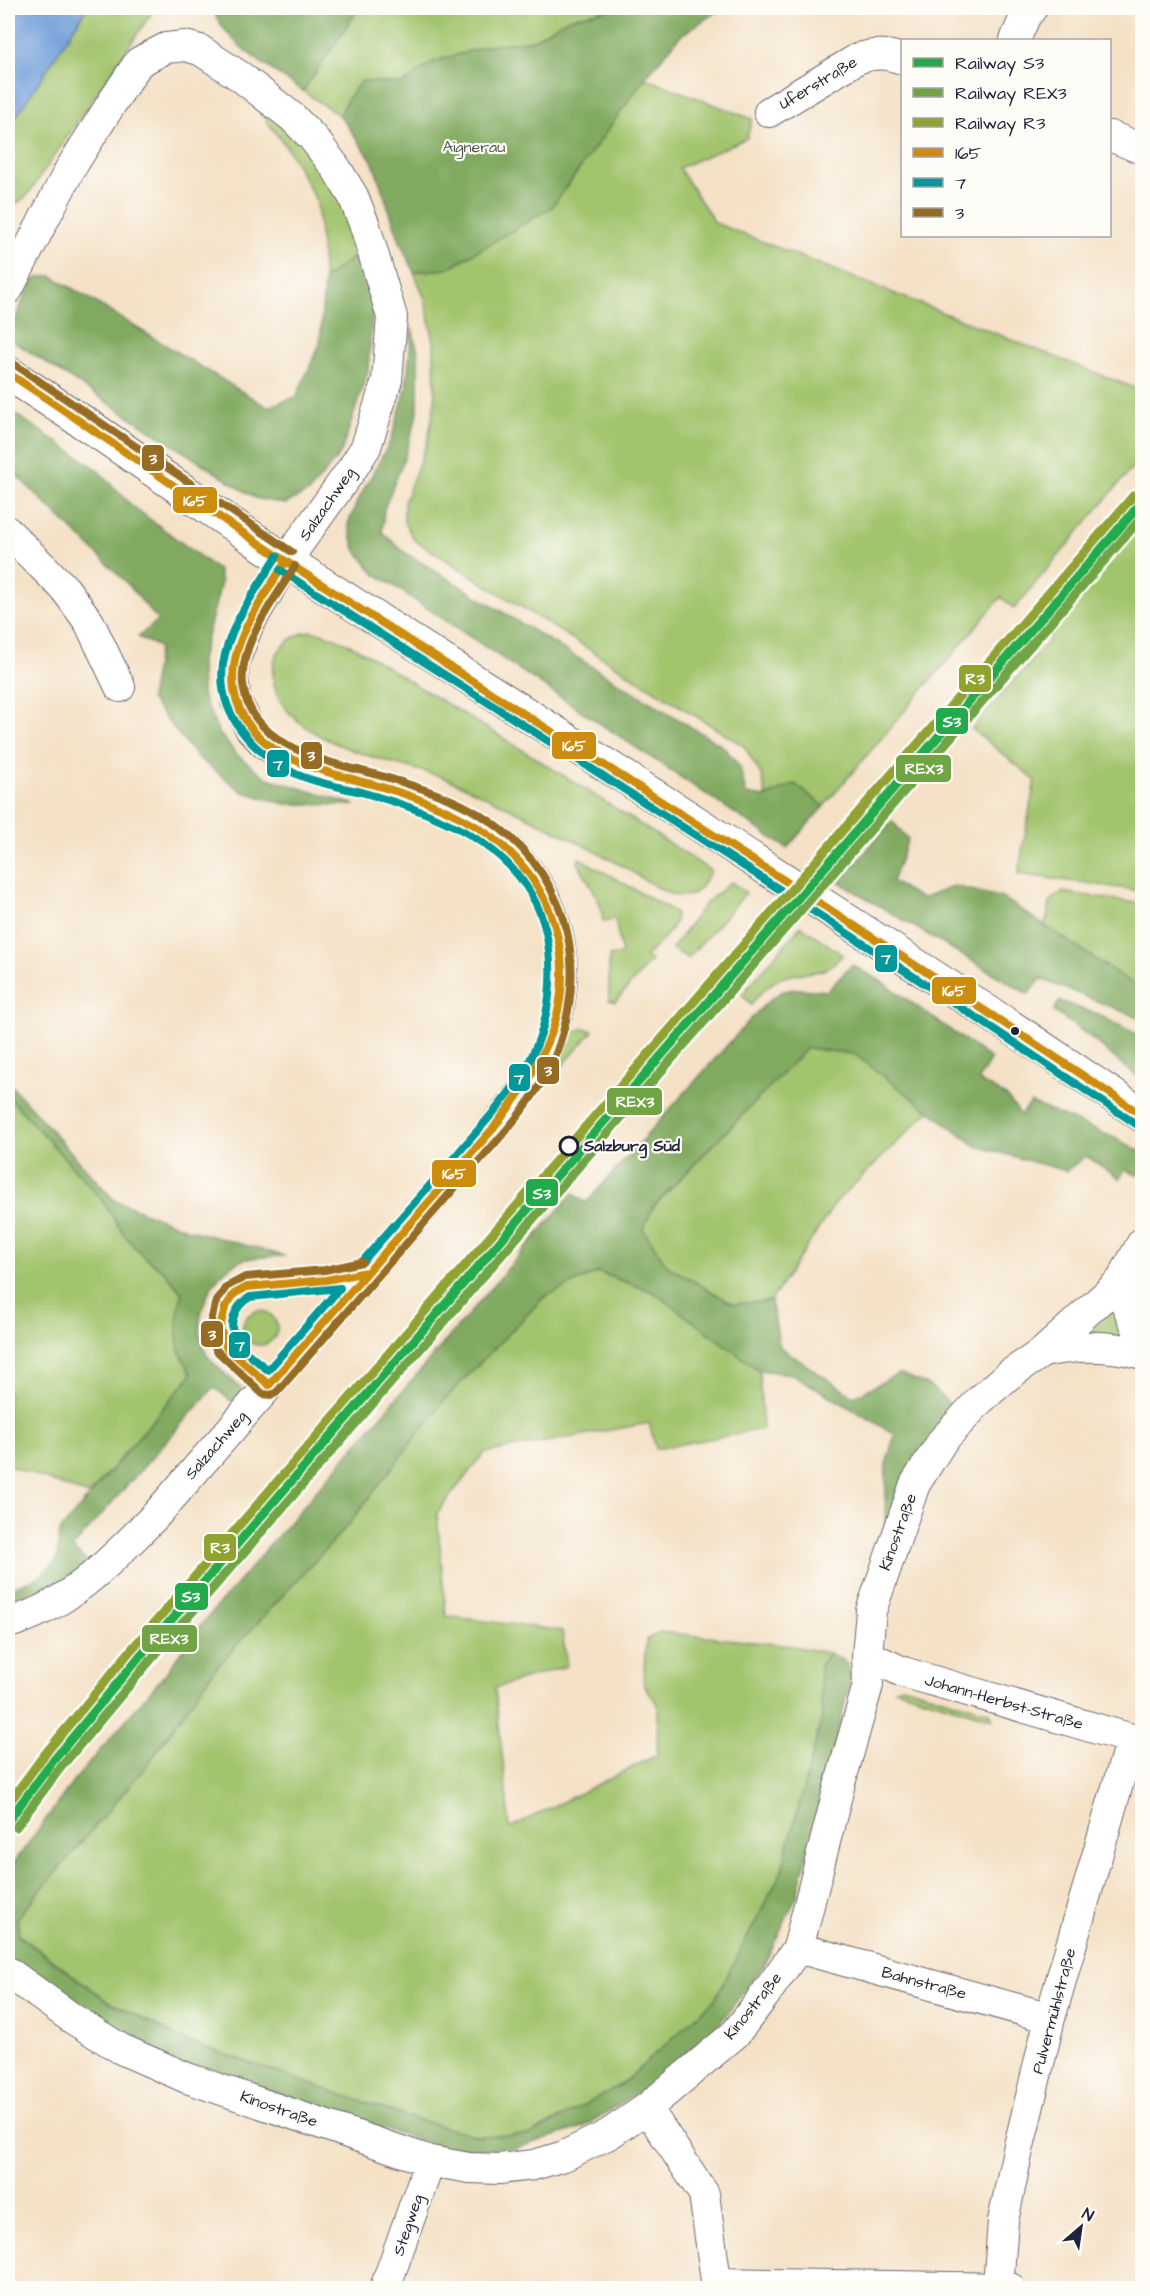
<svg xmlns="http://www.w3.org/2000/svg" width="1150" height="2296" viewBox="0 0 1150 2296" font-family="'Architects Daughter',sans-serif">
  <style>
    .green { fill: #a2c46d; stroke: #627354; stroke-width: 1.5 }
    .forest { fill: #81aa60; stroke: #52664e; stroke-width: 1.5 }
    .water { fill: #709ed9; stroke: #49608a; stroke-width: 1.5 }
    .lines { fill: none; stroke-linecap: round; stroke-linejoin: round }
    .street-casing { stroke: #6c656c; stroke-width: 32 }
    .secondary-casing { stroke: #6c656c; stroke-width: 35 }
    .street { stroke: #fff; stroke-width: 30 }
    .secondary { stroke: #fff; stroke-width: 33 }
    .bus-1-casing { stroke: #fdfcf7; stroke-width: 12 }
    .bus-2-casing { stroke: #fdfcf7; stroke-width: 12 }
    .bus-3-casing { stroke: #fdfcf7; stroke-width: 12 }
    .bus-1 { stroke: #cc8c0c; stroke-width: 8 }
    .bus-2 { stroke: #009898; stroke-width: 8 }
    .bus-3 { stroke: #966c22; stroke-width: 8 }
    .rail-1-casing { stroke: #fdfcf7; stroke-width: 14 }
    .rail-2-casing { stroke: #fdfcf7; stroke-width: 14 }
    .rail-3-casing { stroke: #fdfcf7; stroke-width: 14 }
    .rail-1 { stroke: #22ab4b; stroke-width: 9 }
    .rail-2 { stroke: #70a444; stroke-width: 9 }
    .rail-3 { stroke: #90a230; stroke-width: 9 }
    .bus-dot { fill: #22223b; stroke: #fdfcf7; stroke-width: 2 }
    .stop-dot { fill: #fdfcf7; stroke: #22223b; stroke-width: 3 }
    .labels { text-anchor: middle; dominant-baseline: central; stroke-width: 4.5; stroke-linejoin: round; paint-order: stroke }
    .street-label { font-size: 16px; fill: #22223b; stroke: #fdfcf7 }
    .park-label { font-size: 16px; fill: #4f5b4c; stroke: #fdfcf7 }
    .stop-label { font-size: 16px; font-weight: bold; fill: #22223b; stroke: #fdfcf7; text-anchor: start }
    .line-badge { stroke: #fdfcf7; stroke-width: 2 }
    .badge-label { font-size: 16px; text-anchor: middle; font-weight: bold; fill: #fff }
  </style>
  <rect width="100%" height="100%" fill="#fdfcf7"/>
  <filter id="ink" filterUnits="userSpaceOnUse"><feTurbulence type="fractalNoise" baseFrequency=".0167" numOctaves="2"/><feDisplacementMap in="SourceGraphic" scale="12" xChannelSelector="R" yChannelSelector="G"/><feConvolveMatrix kernelMatrix="1 2 1 2 8 2 1 2 1" color-interpolation-filters="sRGB"/></filter>
  <filter id="wash" filterUnits="userSpaceOnUse"><feTurbulence type="fractalNoise" baseFrequency=".008" numOctaves="4" result="noise"/><feDisplacementMap in="SourceGraphic" scale="24" xChannelSelector="R" yChannelSelector="G"/><feGaussianBlur stdDeviation="1.35" result="paint"/><feColorMatrix in="noise" values="0 0 0 0 0 0 0 0 0 0 0 0 0 0 0 0 0 1.4 0 .05"/><feComposite in="paint" operator="in"/></filter>
  <g filter="url(#wash)">
    <rect width="100%" height="100%" fill="#f4e1c6"/>
    <!-- green -->
    <path class="green" d="M87,8H155L27,196L8,209V129Z
      M359,8H616L567,19L533,40L487,46L433,62L403,85L362,81L347,99L340,116L303,91Z
      M645,78L752,119L747,138L679,168L715,223L1142,391V456L1014,609L1001,597L824,806L795,784L766,797L762,776L744,746L414,540L404,522V503L428,440L435,401L434,343L425,299L414,272L447,269L552,207Z
      M258,101L319,155L365,249L324,279L317,202L288,149L258,110Z
      M1142,521V891L1018,874L1035,780L972,729L1050,639L1044,633Z
      M309,631C340,633 386,667 414,684C514,744 614,806 711,871L700,888L692,895C686,896 680,896 674,895C655,889 636,873 619,864C577,841 535,820 493,800C475,792 457,782 439,776C389,760 266,740 273,667C275,648 292,636 309,631Z
      M579,858L676,913C678,928 655,946 646,957L651,961L615,1002L609,1000V956L622,954L615,919L603,921L601,907L594,891L578,863Z
      M731,882L746,893L688,958L672,949L704,905Z
      M1062,892L1137,903L1142,906V990L1045,926L1051,900Z
      M801,926L843,955C816,980 818,968 788,976C771,980 761,992 751,1005L742,994Z
      M584,1028L593,1031L550,1080L570,1038L573,1033Z
      M807,1048L854,1054L930,1110L836,1202L771,1301L733,1304L667,1266L643,1229L653,1207Z
      M8,1096L99,1196L123,1233L142,1255L165,1272L182,1294L178,1316L180,1352L192,1374L89,1495L8,1465Z
      M598,1272L653,1292L759,1370L763,1429L656,1449L649,1423L484,1453L437,1513L446,1616L562,1631L567,1666L495,1688L510,1828L657,1755L658,1705L643,1683L646,1640L660,1632L792,1646L829,1653L820,1666L822,1718L781,1873L715,1999L624,2083L530,2135L477,2136L404,2116L188,2042L108,2001L19,1935L17,1918L147,1765L214,1670L349,1524L444,1400L544,1297Z
      M1117,1298L1135,1342L1072,1339Z
      M243 1328a17 17 0 1 1 34 0a17 17 0 1 1-34 0Z
      M903,1686L990,1712L993,1719L895,1689Z"/>
    <!-- forest -->
    <path class="forest" d="M212,8H359L303,91C271,68 227,46 212,8Z
      M616,8H722L680,36L645,78L552,207L447,269L414,272L401,244L372,160L340,116L347,99L362,81L403,84L433,62L487,46L533,40L567,19Z
      M365,249L373,305L368,371L341,453L309,492L285,504L255,498L8,338L30,283L39,277L52,276L267,407L296,397L320,344L324,279Z
      M412,328L418,352V412L404,459L384,509L382,532L404,552L724,747L740,767L746,794L766,797L794,784L824,806L787,848L374,573L355,549L348,524L357,502L391,440L406,389Z
      M8,409L97,469L131,505L218,570L221,583L201,660L202,695L219,733L237,755L267,778L355,805L286,804L243,792L197,757L150,699L159,647L138,637L158,620L125,581L8,467Z
      M892,821L908,839L892,882L922,899L954,886L1003,898L1142,990V1019L1041,979L1028,994L839,882Z
      M852,965L884,983L991,1059L978,1080L1006,1096L1021,1115L1031,1103L1117,1139L1142,1152V1175H1136L1125,1169L1120,1179L1086,1156L1066,1171L976,1146L854,1054L807,1048L653,1207L643,1229L667,1266L733,1304L771,1301L780,1347L854,1397L899,1373L930,1386L957,1411L885,1530L886,1464L895,1434L792,1374L759,1370L653,1292L598,1272L544,1297L444,1400L349,1524L214,1670L147,1765L17,1918L19,1936L108,2001L188,2042L404,2116L477,2136L530,2135L624,2083L715,1999L781,1873L822,1718L820,1666L829,1653L844,1660L852,1674L797,1895L764,1965L717,2027L642,2090L583,2127L516,2148L483,2150L436,2145L191,2069L126,2041L8,1962V1871L73,1782L166,1673L196,1631L573,1193L586,1203L757,1012C785,984 789,988 827,991Z
      M1060,1001L1099,1015L1142,1037L1140,1079L1086,1034L1053,1011Z
      M8,1082L114,1200L186,1229L285,1256C270,1257 247,1256 234,1264C206,1282 190,1325 207,1355C214,1366 234,1381 244,1391L232,1402L214,1387L72,1548L89,1563L61,1584L8,1607V1589L40,1576L56,1561L60,1531L192,1374C188,1367 183,1360 180,1352C174,1334 178,1312 182,1293L165,1272L142,1255L123,1233L99,1196L8,1096Z"/>
    <!-- water -->
    <path class="water" d="M8,8H87L8,129Z"/>
  </g>
  <g filter="url(#ink)">
    <g class="lines">
      <!-- street casing -->
      <g class="street-casing">
        <path id="street" d="M1015,40L1025,17L1032,8
          M769,112L857,59C873,53 886,53 902,59
          M1110,136L1142,149
          M8,289L70,169L115,98L139,62L166,48L185,46L200,50L241,77L292,117L313,138L336,168L353,196L365,226L392,317L387,380L366,447L352,469L286,561L248,626L234,662L233,679L236,701L250,728L264,743L283,756L302,765C355,781 417,793 466,819C555,867 584,961 545,1052C533,1081 511,1106 491,1131L156,1515C113,1559 69,1606 8,1623
          M8,532L65,589L89,622L120,687
          M1142,1243L1121,1281L1125,1301L1142,1339
          M1043,1352C1077,1345 1109,1344 1142,1354
          M867,1655L903,1672L1142,1742
          M798,1948L1050,2018
          M8,1972L73,2019L121,2049L187,2078L430,2161L469,2168L499,2169L534,2165L564,2156L609,2134L647,2108L735,2034L764,1996L798,1948L840,1783L868,1685L867,1655L871,1611L915,1484L943,1440L980,1400L1010,1374L1043,1352L1121,1281
          M647,2108L704,2194L717,2288
          M716,2283L1010,2288
          M998,2287L1003,2221L1018,2150L1050,2018L1131,1739
          M385,2288L430,2161"/>
      </g>
      <!-- secondary casing -->
      <g class="secondary-casing">
        <path id="secondary" d="M8,373L95,430L286,561L689,818L1023,1035L1142,1115"/>
      </g>
      <!-- street -->
      <use href="#street" class="street"/>
      <!-- secondary -->
      <use href="#secondary" class="secondary"/>
      <!-- bus-1 casing -->
      <g class="bus-1-casing">
        <path id="bus-1" d="M8,373C103,435 195,502 290,564C574,747 861,926 1142,1115
          M269,1385L491,1131C537,1073 575,1015 558,938C537,848 464,811 382,787C330,772 257,762 237,702C220,651 262,601 286,561
          M269,1385L226,1347L220,1328L225,1308L234,1294L247,1287L326,1280L367,1272"/>
      </g>
      <!-- bus-2 casing -->
      <g class="bus-2-casing">
        <path id="bus-2" d="M277,556C257,589 229,624 223,664C216,714 254,754 296,774C316,783 340,787 361,792C437,813 526,846 546,932C555,975 550,1020 530,1060C512,1094 484,1123 459,1152C427,1189 394,1225 362,1262
          M280,570C567,753 854,934 1136,1124
          M340,1288L268,1370C252,1356 227,1343 233,1319C236,1308 241,1302 250,1297Z"/>
      </g>
      <!-- bus-3 casing -->
      <g class="bus-3-casing">
        <path id="bus-3" d="M14,364L292,552
          M295,566C275,600 239,642 243,684C250,750 335,763 385,777C414,786 444,795 470,809C509,830 540,862 557,902C579,952 574,1007 555,1056C534,1106 487,1151 452,1191C394,1258 335,1325 277,1392L271,1395L263,1394L216,1350L210,1326L215,1304L226,1287L245,1277L325,1270L362,1262"/>
      </g>
      <!-- bus-1 -->
      <use href="#bus-1" class="bus-1"/>
      <!-- bus-2 -->
      <use href="#bus-2" class="bus-2"/>
      <!-- bus-3 -->
      <use href="#bus-3" class="bus-3"/>
      <!-- rail-1 casing -->
      <g class="rail-1-casing">
        <path id="rail-1" d="M8,1821L53,1761L139,1657L1142,502"/>
      </g>
      <!-- rail-2 casing -->
      <g class="rail-2-casing">
        <path id="rail-2" d="M16,1827L61,1767L147,1664L1142,517"/>
      </g>
      <!-- rail-3 casing -->
      <g class="rail-3-casing">
        <path id="rail-3" d="M8,1804L45,1754L131,1650L1134,495"/>
      </g>
      <!-- rail-1 -->
      <use href="#rail-1" class="rail-1"/>
      <!-- rail-2 -->
      <use href="#rail-2" class="rail-2"/>
      <!-- rail-3 -->
      <use href="#rail-3" class="rail-3"/>
    </g>
  </g>
  <!-- markers -->
  <circle class="bus-dot" cx="1015" cy="1031" r="5"/>
  <circle class="stop-dot" cx="569" cy="1146" r="9"/>
  <g class="labels">
    <!-- street labels -->
    <g class="street-label">
      <text transform="translate(818 83) rotate(-31)">Uferstraße</text>
      <text transform="translate(327 504) rotate(-55)">Salzachweg</text>
      <text transform="translate(216 1445) rotate(-49)">Salzachweg</text>
      <text transform="translate(898 1532) rotate(-70)">Kinostraße</text>
      <text transform="translate(1004 1702) rotate(16)">Johann-Herbst-Straße</text>
      <text transform="translate(924 1983) rotate(15)">Bahnstraße</text>
      <text transform="translate(753 2006) rotate(-51)">Kinostraße</text>
      <text transform="translate(1054 2011) rotate(-75)">Pulvermühlstraße</text>
      <text transform="translate(279 2109) rotate(19)">Kinostraße</text>
      <text transform="translate(408 2225) rotate(-71)">Stegweg</text>
    </g>
    <!-- park labels -->
    <g class="park-label">
      <text x="474" y="147">Aignerau</text>
    </g>
    <!-- stop labels -->
    <g class="stop-label">
      <text x="584" y="1146">Salzburg Süd</text>
    </g>
  </g>
  <g class="line-badge">
    <rect x="141" y="444" width="24" height="28" rx="6" fill="#966c22"/>
    <rect x="172" y="486" width="46" height="28" rx="6" fill="#cc8c0c"/>
    <rect x="958" y="664" width="34" height="29" rx="6" fill="#90a230"/>
    <rect x="935" y="707" width="34" height="28" rx="6" fill="#22ab4b"/>
    <rect x="551" y="731" width="46" height="29" rx="6" fill="#cc8c0c"/>
    <rect x="300" y="741" width="23" height="29" rx="6" fill="#966c22"/>
    <rect x="266" y="749" width="24" height="29" rx="6" fill="#009898"/>
    <rect x="895" y="754" width="57" height="29" rx="6" fill="#70a444"/>
    <rect x="874" y="944" width="24" height="29" rx="6" fill="#009898"/>
    <rect x="931" y="976" width="46" height="29" rx="6" fill="#cc8c0c"/>
    <rect x="536" y="1056" width="24" height="29" rx="6" fill="#966c22"/>
    <rect x="508" y="1063" width="23" height="29" rx="6" fill="#009898"/>
    <rect x="606" y="1087" width="57" height="29" rx="6" fill="#70a444"/>
    <rect x="431" y="1159" width="46" height="29" rx="6" fill="#cc8c0c"/>
    <rect x="525" y="1178" width="34" height="29" rx="6" fill="#22ab4b"/>
    <rect x="200" y="1320" width="24" height="28" rx="6" fill="#966c22"/>
    <rect x="228" y="1331" width="23" height="28" rx="6" fill="#009898"/>
    <rect x="203" y="1533" width="34" height="29" rx="6" fill="#90a230"/>
    <rect x="174" y="1582" width="35" height="29" rx="6" fill="#22ab4b"/>
    <rect x="141" y="1624" width="57" height="29" rx="6" fill="#70a444"/>
  </g>
  <g class="badge-label">
    <text x="153" y="464">3</text>
    <text x="195" y="506">165</text>
    <text x="975" y="684">R3</text>
    <text x="952" y="727">S3</text>
    <text x="574" y="751">165</text>
    <text x="311" y="761">3</text>
    <text x="278" y="770">7</text>
    <text x="924" y="774">REX3</text>
    <text x="886" y="964">7</text>
    <text x="954" y="996">165</text>
    <text x="548" y="1076">3</text>
    <text x="519" y="1084">7</text>
    <text x="635" y="1107">REX3</text>
    <text x="454" y="1179">165</text>
    <text x="542" y="1199">S3</text>
    <text x="212" y="1340">3</text>
    <text x="240" y="1351">7</text>
    <text x="220" y="1553">R3</text>
    <text x="191" y="1602">S3</text>
    <text x="169" y="1644">REX3</text>
  </g>
  <!-- margin -->
  <rect width="1150" height="2296" fill="none" stroke="#fdfcf7" stroke-width="30"/>
  <!-- legend -->
  <rect x="901" y="39" width="210" height="198" fill="#fdfcf7" stroke="#a5a5ac" stroke-width="1.5"/>
  <rect x="913" y="58" width="30" height="9" fill="#22ab4b" stroke="#a5a5ac" stroke-width="1.5"/>
  <text x="955" y="69" font-size="18" fill="#22223b">Railway S3</text>
  <rect x="913" y="88" width="30" height="9" fill="#70a444" stroke="#a5a5ac" stroke-width="1.5"/>
  <text x="955" y="99" font-size="18" fill="#22223b">Railway REX3</text>
  <rect x="913" y="118" width="30" height="9" fill="#90a230" stroke="#a5a5ac" stroke-width="1.5"/>
  <text x="955" y="129" font-size="18" fill="#22223b">Railway R3</text>
  <rect x="913" y="148" width="30" height="9" fill="#cc8c0c" stroke="#a5a5ac" stroke-width="1.5"/>
  <text x="955" y="159" font-size="18" fill="#22223b">165</text>
  <rect x="913" y="178" width="30" height="9" fill="#009898" stroke="#a5a5ac" stroke-width="1.5"/>
  <text x="955" y="189" font-size="18" fill="#22223b">7</text>
  <rect x="913" y="208" width="30" height="9" fill="#966c22" stroke="#a5a5ac" stroke-width="1.5"/>
  <text x="955" y="219" font-size="18" fill="#22223b">3</text>
  <!-- north arrow -->
  <g transform="translate(1081 2227) rotate(29)" stroke="#fdfcf7" stroke-width="4.5" paint-order="stroke">
  <path d="M0-4.5L10 22L0 15L-10 22Z" fill="#22223b"/>
  <text y="-9" font-size="16" font-weight="bold" text-anchor="middle" fill="#22223b">N</text>
  </g>
</svg>
